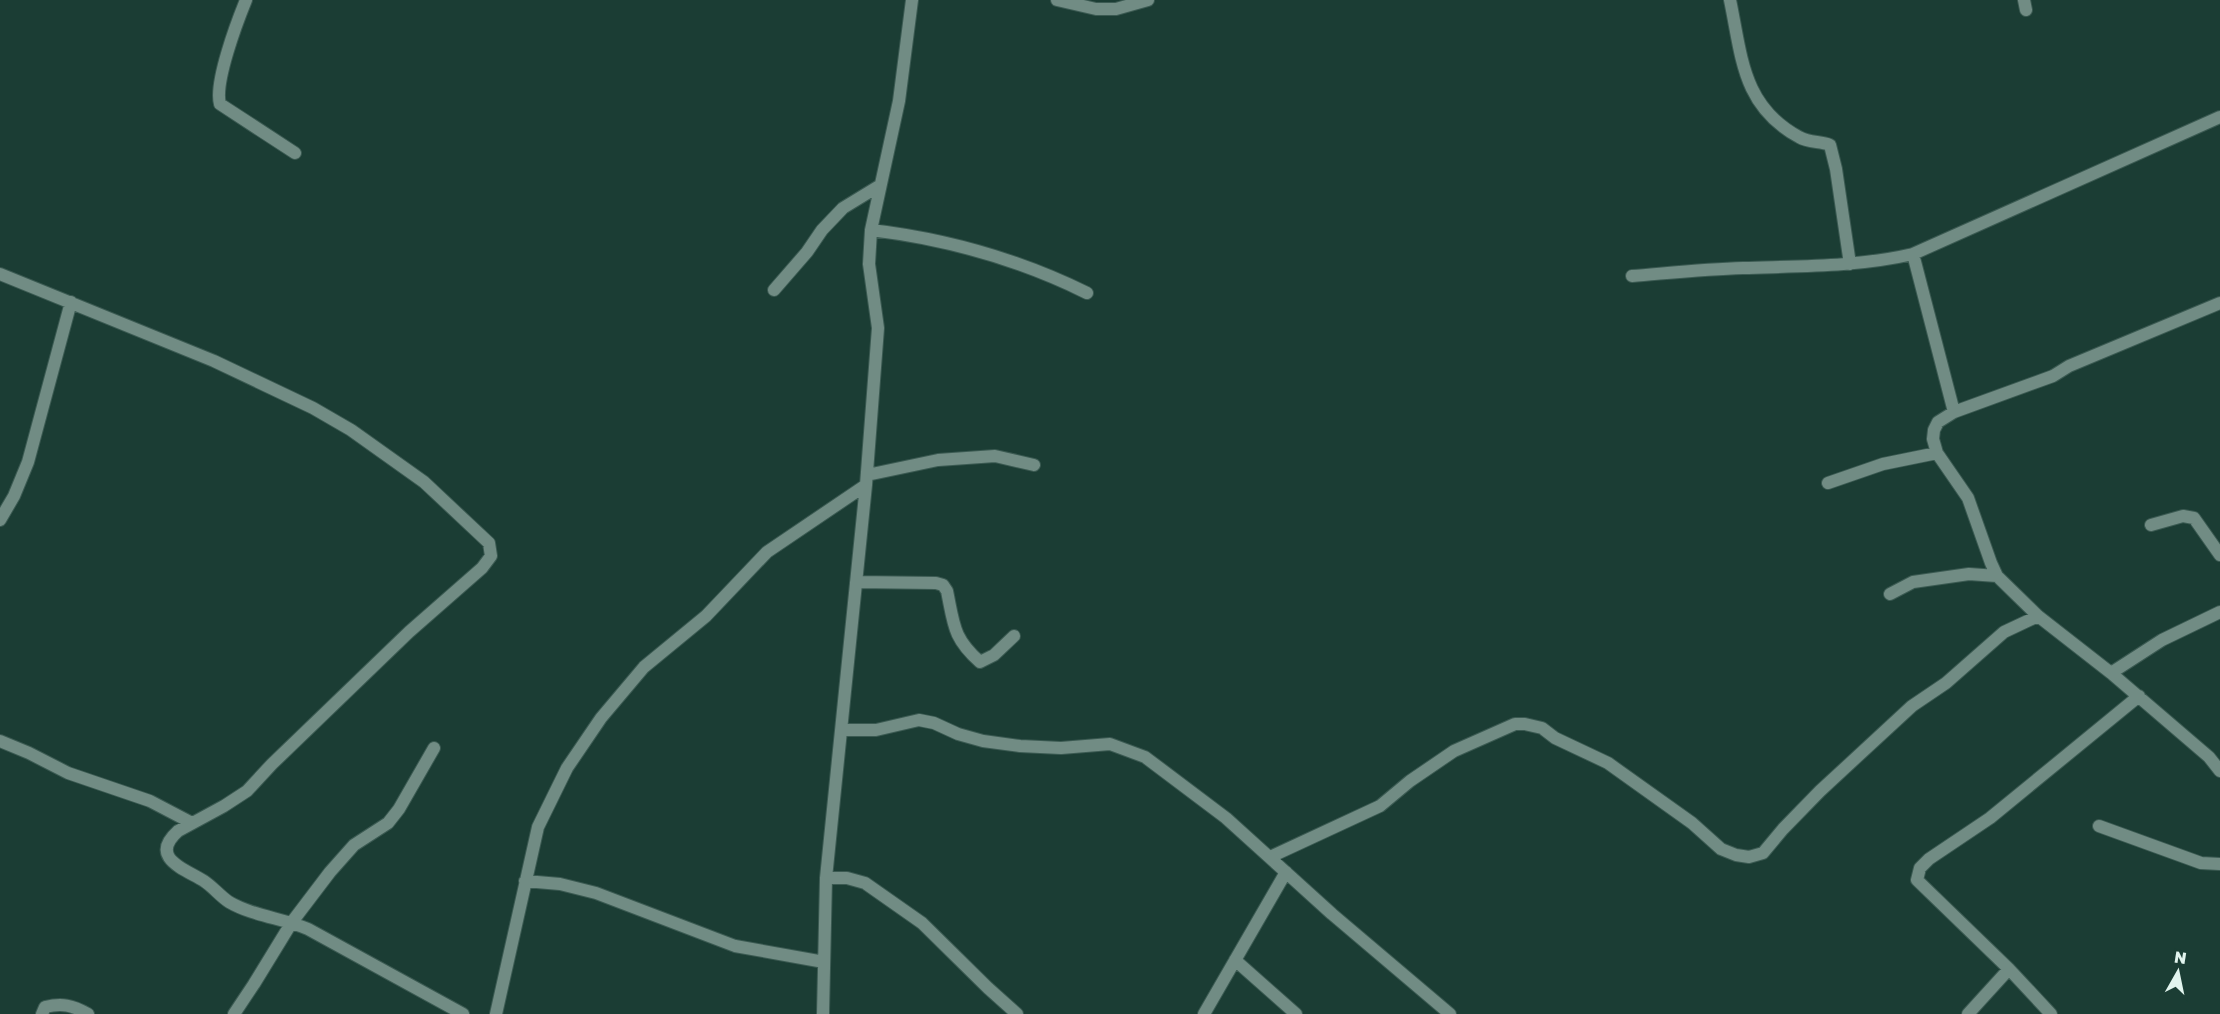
<svg xmlns="http://www.w3.org/2000/svg" width="2220" height="1014" viewBox="0 0 2220 1014" font-family="'Golos Text',sans-serif">
  <style>
    .lines { fill: none; stroke-linecap: round; stroke-linejoin: round }
    .minor-casing { stroke: #3b5a52; stroke-width: 14 }
    .minor { stroke: #718c84; stroke-width: 12 }
  </style>
  <rect width="100%" height="100%" fill="#1b3d34"/>
  <g class="lines">
    <!-- minor casing -->
    <g class="minor-casing">
      <path id="minor" d="M246,0C237,22 214,83 220,104L295,153
        M1057,0L1096,9H1116L1148,0
        M1730,0C1742,57 1742,106 1799,137C1809,143 1820,141 1830,145L1836,169L1850,264
        M2024,0L2026,10
        M871,230C947,239 1018,259 1087,293
        M1913,254L1954,412
        M0,274L214,361L313,408L351,430L424,482L489,543L491,556L482,568L409,632L272,764L247,791L224,806L178,831C148,858 185,869 204,881C213,887 220,896 229,902C253,916 282,918 308,929L463,1014
        M1632,276C1669,273 1706,269 1743,268C1800,266 1857,267 1913,254L2220,117
        M774,290L807,252L822,230L843,208L879,186
        M2220,303L2069,366L2053,376L1954,412L1938,422L1934,430L1933,439L1937,453L1968,498L1991,563L1997,576L2038,616L2111,673L2209,757L2220,771
        M867,475L938,460L995,456L1034,465
        M1828,483L1883,464L1937,453
        M0,520L14,496L28,462L71,302
        M2151,525L2183,516L2194,518L2220,555
        M856,582L936,583L943,585L947,591C954,625 953,638 980,662L994,655L1014,636
        M1890,594L1913,582L1969,574L1997,576
        M2111,673L2162,640L2220,612
        M841,730H876L919,720L934,723L958,734L983,741L1020,746L1061,748L1110,744L1145,757L1226,818L1332,914L1450,1014
        M0,741L29,753L68,773L150,801L192,823
        M2099,826L2201,863L2220,864
        M1270,857L1380,806L1410,781L1454,751L1515,724H1525L1542,728L1555,738L1608,763L1692,823L1721,849L1736,855L1749,857L1763,853L1783,829L1820,791L1912,706L1946,683L2004,632L2038,616
        M826,878H847L865,883L922,923L988,988L1017,1014
        M525,881L560,884L596,893L735,946L824,962
        M1235,960L1296,1014
        M42,1014L45,1007C62,1003 72,1005 88,1014
        M234,1014L254,984L292,922L330,872L354,845L388,823L399,809L434,748
        M496,1014L538,827L567,768L601,718L644,667L706,616L767,552L866,485
        M823,1014L826,878L866,485L878,328L869,264L871,230L899,101L912,0
        M1204,1014L1286,872
        M1968,1014L2009,969
        M2051,1014L2009,969L1917,880L1920,868L1929,859L1990,818L2139,696"/>
    </g>
    <!-- minor -->
    <use href="#minor" class="minor"/>
  </g>
  <!-- north arrow -->
  <g transform="translate(2178 972) rotate(9)" stroke="#1b3d34" stroke-width="4.5" paint-order="stroke">
  <path d="M0-4.5L10 22L0 15L-10 22Z" fill="#e2f4ee"/>
  <text y="-9" font-size="16" font-weight="bold" text-anchor="middle" fill="#e2f4ee">N</text>
  </g>
</svg>
